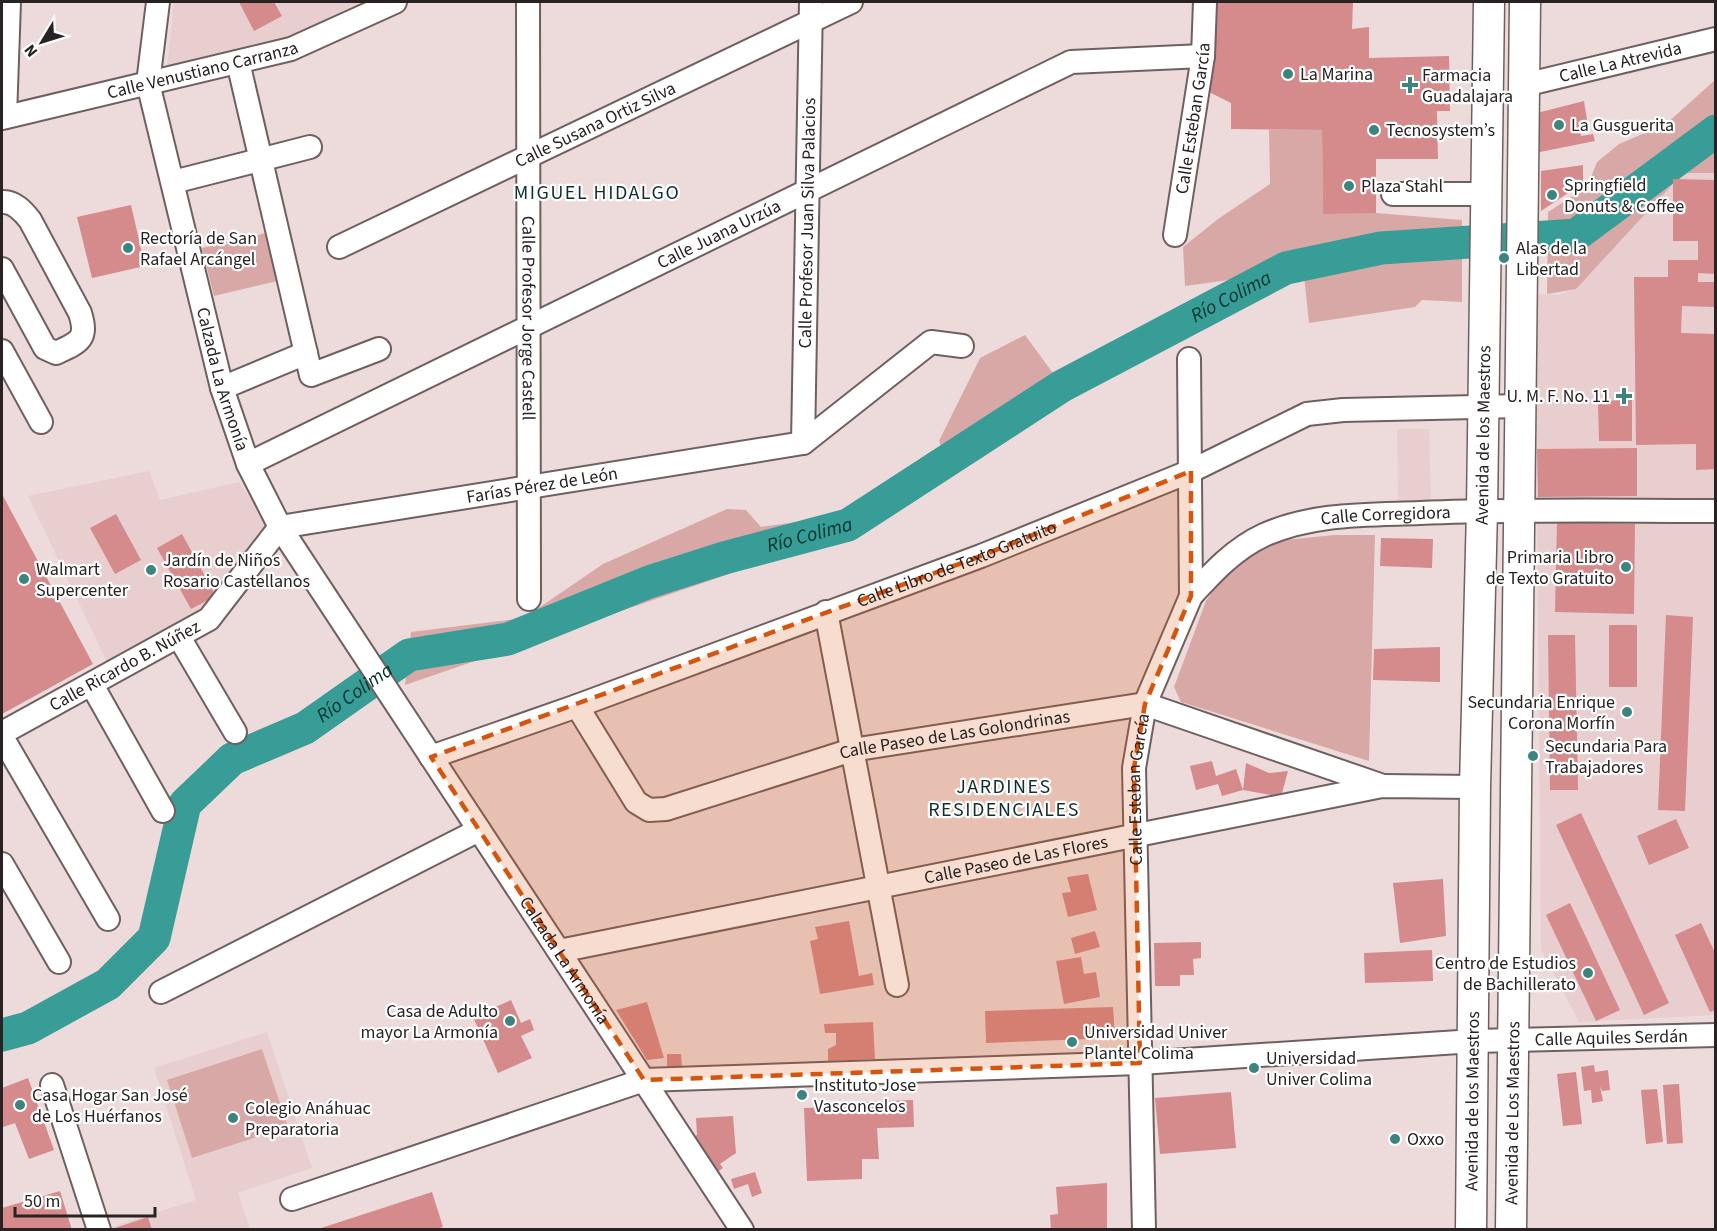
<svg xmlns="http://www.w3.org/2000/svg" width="1717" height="1231" viewBox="0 0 1717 1231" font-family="'Source Sans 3',sans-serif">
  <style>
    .built { fill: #e8cece }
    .green { fill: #d8a8a7 }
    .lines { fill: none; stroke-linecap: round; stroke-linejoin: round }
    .river { stroke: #389d96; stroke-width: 33 }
    .building { fill: #d58a8b }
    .minor-casing { stroke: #6f6060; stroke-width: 26 }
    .major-casing { stroke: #6f6060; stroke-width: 33 }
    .minor { stroke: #fff; stroke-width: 22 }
    .major { stroke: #fff; stroke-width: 30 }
    .marked { fill: #d5540e; fill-opacity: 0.2; stroke: #d5540e; stroke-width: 4.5; stroke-dasharray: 12 8; stroke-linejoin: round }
    .poi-dot { fill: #3c847e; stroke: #fff; stroke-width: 2 }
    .labels { text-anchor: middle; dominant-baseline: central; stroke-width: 4.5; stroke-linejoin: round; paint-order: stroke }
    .street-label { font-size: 18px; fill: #282222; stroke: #fff }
    .poi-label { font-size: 18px; fill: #282222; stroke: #fff; text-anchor: start }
    .neighbourhood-label { font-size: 20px; letter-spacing: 1.5px; fill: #0d302e; stroke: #fff }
    .water-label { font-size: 20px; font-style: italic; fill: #033431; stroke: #fff }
  </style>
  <rect width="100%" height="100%" fill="#eddbdb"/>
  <!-- built -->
  <path class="built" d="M174,2H360L288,37L167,67Z
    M1683,173H1715V498L1532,500L1534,294L1558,295L1576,289Z
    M1397,429H1429L1431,506L1398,507Z
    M149,471L160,500L239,482L271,529L207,612L107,662L28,496Z
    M1537,520L1715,522V1015L1579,1022L1541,950Z
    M267,1032L312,1168L238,1193L250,1229L111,1230V1227L196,1200L154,1068Z"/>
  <!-- green -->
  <path class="green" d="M1715,80V173H1683L1576,289L1547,294L1548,212L1587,187L1597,162L1619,144L1666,124Z
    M1269,130H1322L1323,213H1376L1462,220V302L1422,300L1415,307L1309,323L1302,256L1229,280L1185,286L1183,247L1218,219L1270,184Z
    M270,232L282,280L214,296L202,248Z
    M1025,335L1066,391L1063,404L953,475L939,441L980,358Z
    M727,509L746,510L761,527L812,520L828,540L405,685L411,632L524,618L603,564Z
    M1334,535H1375L1369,761L1181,702L1174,687L1206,601L1232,564L1253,551L1285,540Z
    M262,1049L288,1127L192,1158L167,1080Z"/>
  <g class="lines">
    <!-- river -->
    <path class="river" id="s1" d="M2,1035L28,1028L108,984L154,938L185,804L232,759L305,728L409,655L508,639L649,582L724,558L848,525L1062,386L1286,268L1381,248L1576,235L1716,131"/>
  </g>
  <!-- building -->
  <path class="building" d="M239,2H274L282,16L254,31Z
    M1209,2H1353L1352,29L1369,27V58L1449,56L1450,111H1437L1438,159H1376V213L1323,214L1322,130L1231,129V103L1207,91Z
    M1584,101L1587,120L1578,122L1581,136L1593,134L1595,141L1535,153L1533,114Z
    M1583,165V183L1541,211V171Z
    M1673,179L1716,180V274L1698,273V282H1716V307L1682,306L1681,333L1716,334V469L1696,470V444L1636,445L1634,277H1668V260H1698V241H1673Z
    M131,205L145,266L92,278L77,217Z
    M1632,400V441H1599L1598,401Z
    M1637,448V496L1538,497L1537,449Z
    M2,494L93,664L2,714Z
    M116,514L141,560L115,574L90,528Z
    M1557,522L1635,524L1634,614L1555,612Z
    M182,534L216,596L191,609L157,548Z
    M1381,538L1433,539L1432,568L1380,566Z
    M1666,615L1693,617L1685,811L1658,810Z
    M1609,625H1637V687H1609Z
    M1548,635H1575L1578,790H1550Z
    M1440,647V682L1373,680L1374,649Z
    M1212,761L1216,776L1236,769L1243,790L1222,796L1218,784L1196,790L1190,766Z
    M1246,763L1269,773L1288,771L1281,797L1243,790Z
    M1581,813L1669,1003L1644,1015L1556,825Z
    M1676,819L1689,848L1649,865L1637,836Z
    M1088,874L1097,910L1068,917L1062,893L1071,892L1067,877Z
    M1443,879L1446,936L1400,943L1393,883Z
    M1570,903L1620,1010L1596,1021L1546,915Z
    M849,921L859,976L872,973L874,985L820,994L810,941L818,939L815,927Z
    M1701,923L1716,955V1010L1710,1012L1675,935Z
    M1095,931L1100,947L1075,954L1071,938Z
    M1201,942V958L1193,959L1194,975H1180V986H1155L1154,943Z
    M1432,950L1433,981L1365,983L1364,953Z
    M1081,957L1084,974L1096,972L1100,997L1064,1004L1056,961Z
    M511,1000L521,1023L530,1019L534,1030L521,1036L532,1058L498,1073L473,1017Z
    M647,1002L664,1058L647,1060L616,1010Z
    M1113,1007L1115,1038L986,1043L985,1011Z
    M873,1022L875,1059L828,1061V1049L836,1045V1033H825L824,1024Z
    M667,1054H681L682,1067L667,1068Z
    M1594,1065L1595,1072L1608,1070L1610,1090L1602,1091L1600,1086L1603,1101L1592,1103L1591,1090L1584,1091L1581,1067Z
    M1576,1072L1582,1124L1563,1126L1557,1074Z
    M28,1078L54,1150L29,1159L15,1123L3,1127L2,1124V1088Z
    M1679,1084L1683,1143L1667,1144L1663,1085Z
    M1657,1089L1663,1142L1646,1144L1641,1090Z
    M1231,1092L1236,1148L1160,1154L1155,1098Z
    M913,1100L914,1127L877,1128L879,1159H862V1179L807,1181L804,1108L860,1106V1102Z
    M733,1116L736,1153L720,1164L723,1168L711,1176L688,1141L697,1135L696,1118Z
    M755,1172L762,1193L752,1197L748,1184L734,1189L731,1179Z
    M1107,1183V1230H1051L1050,1215L1058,1214L1056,1187Z
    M60,1191L72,1230H3L2,1208Z
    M432,1192L443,1227L434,1230H315Z
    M148,1217L152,1230H112V1229Z"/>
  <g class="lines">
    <!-- minor casing -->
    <g class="minor-casing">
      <g id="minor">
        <path id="s2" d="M158,2L148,83L222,388L248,464L280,527L742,1230"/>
        <path id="s3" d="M528,2L529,599"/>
        <path d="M238,62L311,375L379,349"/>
        <path id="s4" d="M1524,85L1716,39"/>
        <path d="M5,117L9,2"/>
        <path id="s5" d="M2,118L291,49L395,2"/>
        <path d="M173,182L310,147"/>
        <path d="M1393,194H1486"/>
        <path d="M2,202C14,201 23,211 30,220L80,313C88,339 80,342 56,353L45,348L2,269"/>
        <path id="s6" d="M1175,235L1203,56L1205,2"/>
        <path id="s7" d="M339,247L851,2"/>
        <path d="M2,351L41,422"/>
        <path d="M222,388L306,353"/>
        <path id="s8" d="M803,443L811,2"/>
        <path id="s9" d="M248,464L1071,62L1203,56"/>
        <path id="s10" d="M1191,596C1213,572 1234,549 1264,535C1313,513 1367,515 1420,513C1518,509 1617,511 1716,511"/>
        <path d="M826,612L897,985"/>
        <path d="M179,637L235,732"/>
        <path d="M92,685L163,811"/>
        <path id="s11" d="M577,706L636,802L649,810L666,809L852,750L1145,704L1380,785"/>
        <path id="s12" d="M2,733L209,619L280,527L803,443L931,342L962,346"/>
        <path d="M2,737L108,919"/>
        <path id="s13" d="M431,757L577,706L981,556L1191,471L1307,414L1343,410L1520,406"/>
        <path d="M2,864L59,962"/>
        <path id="s14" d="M559,951L1382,786L1475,787"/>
        <path d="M161,992L479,830"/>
        <path d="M52,1085L99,1230"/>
        <path id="s15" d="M292,1199L644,1080L1140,1063L1474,1041L1716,1035"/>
        <path id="s16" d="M1144,1230L1134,768L1145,704L1191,596L1189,359"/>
      </g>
    </g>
    <!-- major casing -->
    <g class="major-casing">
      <g id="major">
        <path id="s17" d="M1471,1230L1475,787L1482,510L1489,2"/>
        <path id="s18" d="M1511,1230L1525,2"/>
      </g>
    </g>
    <!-- minor -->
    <use href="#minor" class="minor"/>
    <!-- major -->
    <use href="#major" class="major"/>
  </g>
  <!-- marked area -->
  <path class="marked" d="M1191,471V596L1145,704L1134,768L1140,1063L644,1080L431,757L981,556Z"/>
  <!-- markers -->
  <g class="poi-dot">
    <circle cx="1288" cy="74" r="6"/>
    <path d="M1407 76h6v6h6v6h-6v6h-6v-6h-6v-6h6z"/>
    <circle cx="1559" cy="125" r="6"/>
    <circle cx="1374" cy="130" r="6"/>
    <circle cx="1349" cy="186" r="6"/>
    <circle cx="1552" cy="195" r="6"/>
    <circle cx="128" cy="248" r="6"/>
    <circle cx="1504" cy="258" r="6"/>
    <path d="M1621 387h6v6h6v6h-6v6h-6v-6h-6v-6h6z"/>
    <circle cx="1626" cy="567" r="6"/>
    <circle cx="151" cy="570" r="6"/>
    <circle cx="24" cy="579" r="6"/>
    <circle cx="1627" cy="712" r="6"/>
    <circle cx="1533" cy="756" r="6"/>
    <circle cx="1588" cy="973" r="6"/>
    <circle cx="510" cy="1021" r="6"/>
    <circle cx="1072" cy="1042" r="6"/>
    <circle cx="1254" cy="1068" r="6"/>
    <circle cx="802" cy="1095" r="6"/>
    <circle cx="20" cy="1105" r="6"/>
    <circle cx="233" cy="1118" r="6"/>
    <circle cx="1395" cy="1139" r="6"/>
  </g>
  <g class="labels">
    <!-- street labels -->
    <g class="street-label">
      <text stroke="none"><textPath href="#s4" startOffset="99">Calle La Atrevida</textPath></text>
      <text stroke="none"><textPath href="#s5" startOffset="206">Calle Venustiano Carranza</textPath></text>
      <text stroke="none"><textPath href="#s6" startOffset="118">Calle Esteban García</textPath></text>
      <text stroke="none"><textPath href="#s7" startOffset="284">Calle Susana Ortiz Silva</textPath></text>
      <text stroke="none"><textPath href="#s8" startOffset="220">Calle Profesor Juan Silva Palacios</textPath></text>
      <text stroke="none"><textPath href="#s9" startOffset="524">Calle Juana Urzúa</textPath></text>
      <text stroke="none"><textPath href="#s3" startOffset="316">Calle Profesor Jorge Castell</textPath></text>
      <text stroke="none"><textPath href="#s2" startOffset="387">Calzada La Armonía</textPath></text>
      <text stroke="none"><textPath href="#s17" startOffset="795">Avenida de los Maestros</textPath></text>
      <text stroke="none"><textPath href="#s12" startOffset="618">Farías Pérez de León</textPath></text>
      <text stroke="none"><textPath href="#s10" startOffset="220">Calle Corregidora</textPath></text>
      <text stroke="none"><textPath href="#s13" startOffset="560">Calle Libro de Texto Gratuito</textPath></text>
      <text stroke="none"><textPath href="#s12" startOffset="140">Calle Ricardo B. Núñez</textPath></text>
      <text stroke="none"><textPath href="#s11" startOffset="444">Calle Paseo de Las Golondrinas</textPath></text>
      <text stroke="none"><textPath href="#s16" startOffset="441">Calle Esteban García</textPath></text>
      <text stroke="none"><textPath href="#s14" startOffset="466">Calle Paseo de Las Flores</textPath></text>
      <text stroke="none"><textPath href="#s2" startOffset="1065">Calzada La Armonía</textPath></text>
      <text stroke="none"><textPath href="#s15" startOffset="1340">Calle Aquiles Serdán</textPath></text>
      <text stroke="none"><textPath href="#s17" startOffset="129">Avenida de los Maestros</textPath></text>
      <text stroke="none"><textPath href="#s18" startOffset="117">Avenida de Los Maestros</textPath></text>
    </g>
    <!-- poi labels -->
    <g class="poi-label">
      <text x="1300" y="74">La Marina</text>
      <text x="1422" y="75">Farmacia<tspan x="1422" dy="21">Guadalajara</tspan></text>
      <text x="1571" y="125">La Gusguerita</text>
      <text x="1386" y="130">Tecnosystem’s</text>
      <text x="1564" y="185">Springfield<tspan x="1564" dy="21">Donuts &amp; Coffee</tspan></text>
      <text x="1361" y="186">Plaza Stahl</text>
      <text x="140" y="238">Rectoría de San<tspan x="140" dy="21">Rafael Arcángel</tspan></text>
      <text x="1516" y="248">Alas de la<tspan x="1516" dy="21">Libertad</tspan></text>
      <text x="1610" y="396" text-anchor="end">U. M. F. No. 11</text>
      <text x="1614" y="557" text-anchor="end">Primaria Libro<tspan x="1614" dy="21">de Texto Gratuito</tspan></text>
      <text x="163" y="560">Jardín de Niños<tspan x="163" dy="21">Rosario Castellanos</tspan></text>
      <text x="36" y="569">Walmart<tspan x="36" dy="21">Supercenter</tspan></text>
      <text x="1615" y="702" text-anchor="end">Secundaria Enrique<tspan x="1615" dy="21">Corona Morfín</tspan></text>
      <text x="1545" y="746">Secundaria Para<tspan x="1545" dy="21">Trabajadores</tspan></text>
      <text x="1576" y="963" text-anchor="end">Centro de Estudios<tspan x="1576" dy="21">de Bachillerato</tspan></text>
      <text x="498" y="1011" text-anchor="end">Casa de Adulto<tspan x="498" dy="21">mayor La Armonía</tspan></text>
      <text x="1084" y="1032">Universidad Univer<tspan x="1084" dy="21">Plantel Colima</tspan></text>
      <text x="1266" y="1058">Universidad<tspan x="1266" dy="21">Univer Colima</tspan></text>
      <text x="814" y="1085">Instituto Jose<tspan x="814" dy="21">Vasconcelos</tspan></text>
      <text x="32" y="1095">Casa Hogar San José<tspan x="32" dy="21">de Los Huérfanos</tspan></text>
      <text x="245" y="1108">Colegio Anáhuac<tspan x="245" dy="21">Preparatoria</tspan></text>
      <text x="1407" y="1139">Oxxo</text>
    </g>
    <!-- neighbourhood labels -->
    <g class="neighbourhood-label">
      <text x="597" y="193">MIGUEL HIDALGO</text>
      <text x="1004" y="787">JARDINES<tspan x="1004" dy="23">RESIDENCIALES</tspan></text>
    </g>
    <!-- water labels -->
    <g class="water-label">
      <text stroke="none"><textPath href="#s1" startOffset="1498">Río Colima</textPath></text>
      <text stroke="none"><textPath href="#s1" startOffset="1012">Río Colima</textPath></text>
      <text stroke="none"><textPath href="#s1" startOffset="526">Río Colima</textPath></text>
    </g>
  </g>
  <!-- border -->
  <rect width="1717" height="1231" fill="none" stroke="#282222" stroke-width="6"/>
  <!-- north arrow -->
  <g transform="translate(42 42) rotate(232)" stroke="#ffffff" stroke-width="4.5" paint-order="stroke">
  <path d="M0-4.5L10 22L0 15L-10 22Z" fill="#282222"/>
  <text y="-9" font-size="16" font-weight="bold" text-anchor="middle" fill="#282222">N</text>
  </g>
  <!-- scale -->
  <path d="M15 1207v9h140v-9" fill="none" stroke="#282222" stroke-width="3"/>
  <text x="24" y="1207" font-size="18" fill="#282222" stroke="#ffffff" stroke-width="4.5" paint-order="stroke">50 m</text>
</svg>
